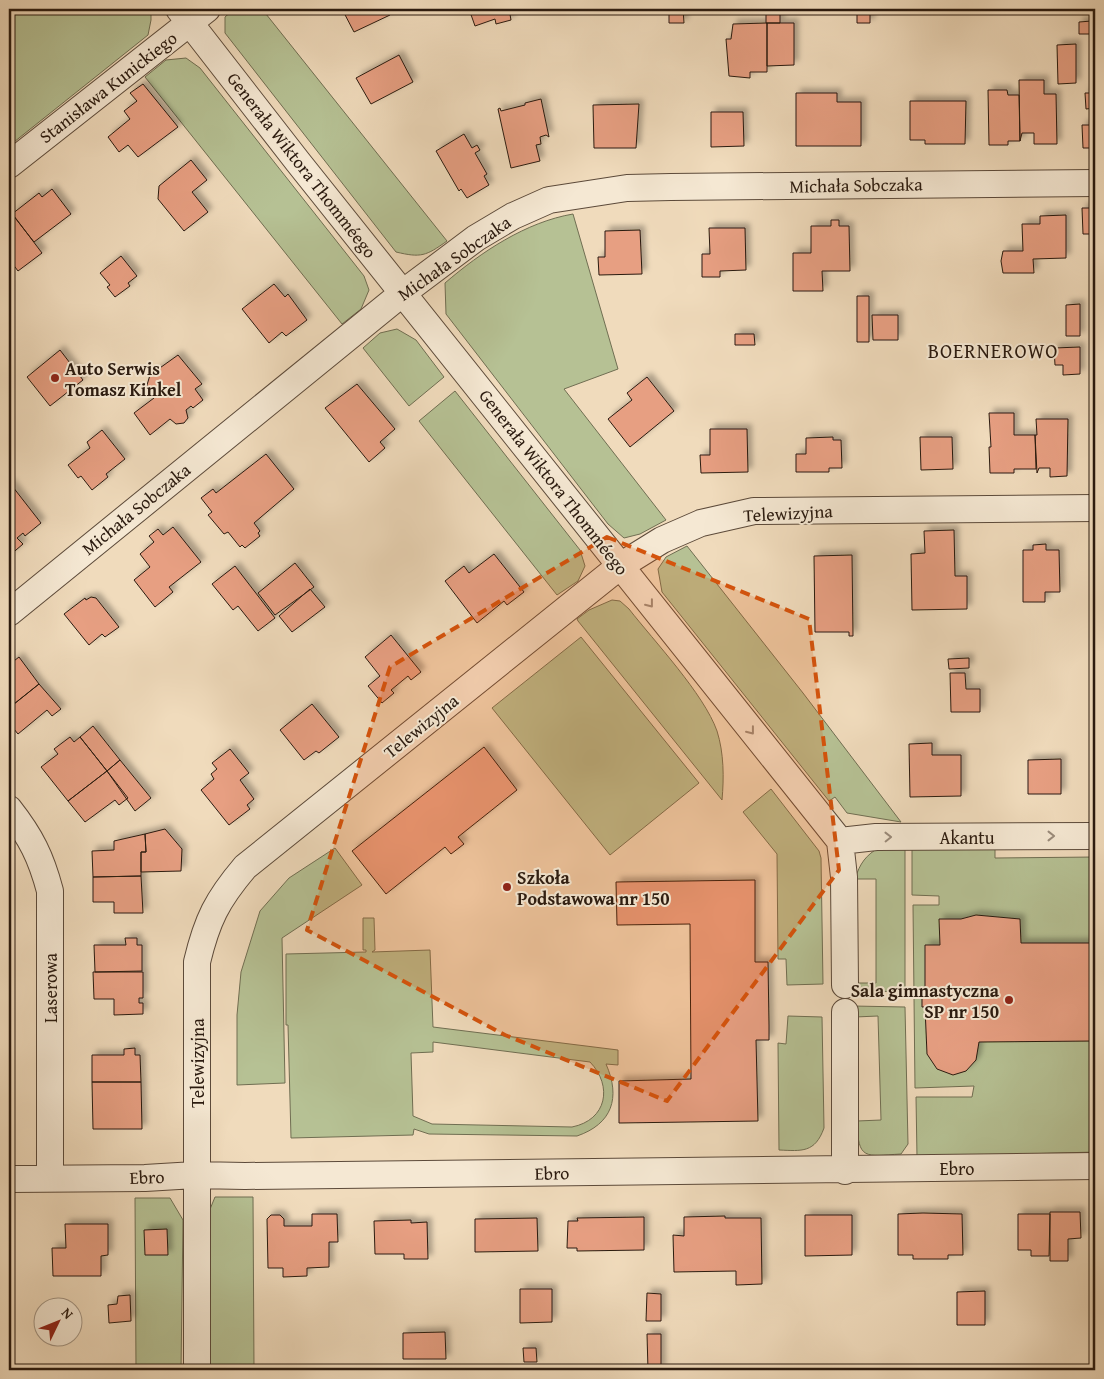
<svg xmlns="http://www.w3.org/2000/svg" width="1104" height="1379" viewBox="0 0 1104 1379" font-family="'Gentium Book Plus',serif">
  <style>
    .green { fill: #b6c194; stroke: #706e52; fill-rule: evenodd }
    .building { fill: #e79f82; stroke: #2a1a0f; filter: url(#shadow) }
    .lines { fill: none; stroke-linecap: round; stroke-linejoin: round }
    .street-casing { stroke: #5c4a3a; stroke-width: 28 }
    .street { stroke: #f5e8d3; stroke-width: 26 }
    .oneway { stroke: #9a8b7b }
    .marked { fill: #d5530c; fill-opacity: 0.2; stroke: #d5530c; stroke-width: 4; stroke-dasharray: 10 6; stroke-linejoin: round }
    .poi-dot { fill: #8f2418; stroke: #f5e8d3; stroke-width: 2 }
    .labels { text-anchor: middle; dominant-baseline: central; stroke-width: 4; stroke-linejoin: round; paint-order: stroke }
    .street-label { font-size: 18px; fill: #2a1a0f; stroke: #f5e8d3 }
    .poi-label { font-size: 18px; font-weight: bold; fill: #2a1a0f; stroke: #f5e8d3; text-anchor: start }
    .quarter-label { font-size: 20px; letter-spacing: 1px; fill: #2a1a0f; stroke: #f5e8d3 }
  </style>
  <defs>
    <filter id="shadow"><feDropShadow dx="4.5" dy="-4.5" stdDeviation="2.5" flood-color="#0004"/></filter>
  </defs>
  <rect width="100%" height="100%" fill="#f0dbbc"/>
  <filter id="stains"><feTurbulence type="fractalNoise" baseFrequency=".004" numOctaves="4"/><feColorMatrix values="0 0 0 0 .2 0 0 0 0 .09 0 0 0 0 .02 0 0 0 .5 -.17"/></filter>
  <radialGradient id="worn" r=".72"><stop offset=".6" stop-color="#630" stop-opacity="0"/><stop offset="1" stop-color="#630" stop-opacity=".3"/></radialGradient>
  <!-- green -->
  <path class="green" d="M9,9H151V20L148,35L9,146Z
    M234,9H262L447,241C426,256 421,258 396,252L225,33V17Z
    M186,58L200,68L364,276L369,290L361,309L342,324L145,77L166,60Z
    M573,214L618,369L564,389L666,520L640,534L624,538L608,524L446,314L445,283C481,252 526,222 573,214Z
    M397,329L416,340L444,377L409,406L363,348L380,333Z
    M455,391L580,550L585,566L578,581L557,595L419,421Z
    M687,546L803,693L901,822L847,813L835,797L829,801L662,592L658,569L666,557Z
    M612,600L620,601L629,609C654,641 704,694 717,731C724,753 724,778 722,800L578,621L577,619L589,610Z
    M581,637L699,783L610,855L492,708Z
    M771,789L819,851L821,858L823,984L787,985L786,959H778L777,854L743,812Z
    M880,847H905V991L856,992L855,983H876V879H855C860,863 866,855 880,847Z
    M912,847L995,848V858L1095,857V1152L917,1157L916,1097H972L974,1086L915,1088L913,905H939V896L912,895Z
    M335,848L362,885L282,938L285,1083L237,1085V1015L241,972L260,911L289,878Z
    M363,918H374L375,950L372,952L430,950L433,1027L618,1050V1065L606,1064C621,1098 612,1124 577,1136L429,1134L414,1129L413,1135L291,1138L288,1025H286V954L366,952V950H363ZM433,1042L590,1062C613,1086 607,1120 572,1127L432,1124L413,1116L411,1053L433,1052Z
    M853,1006L905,1007L908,1144L901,1154C865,1156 858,1161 857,1121L881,1120L878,1016L855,1017Z
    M788,1016L822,1017L824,1128C815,1153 802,1151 779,1150L778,1043L786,1044Z
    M215,1197H253L254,1370H208L206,1219Z
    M135,1198H170L183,1220L181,1370H136Z"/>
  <!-- building -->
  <path class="building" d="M342,9H395L388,12L390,15L354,32Z
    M469,9H509L511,20L496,24L495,19L475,26Z
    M669,9H683L684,23H669Z
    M766,9H780V23H766Z
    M857,12H870V23H857Z
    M1092,21V34H1079V22Z
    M767,23H794V65L767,66Z
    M767,23V72H750V78L729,76L726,39H731L733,24Z
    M1076,44V83L1058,84L1057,45Z
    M399,55L413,82L371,104L356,78Z
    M1019,80H1044V94H1056L1057,144H1034V133H1022L1020,141Z
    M143,84L178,127L138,157L128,145L119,152L108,137L130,119L124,111L137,101L130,93Z
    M988,90H1007L1008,95H1019L1020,141H1008V145H989Z
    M796,93H837V102H861V146H796Z
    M1085,93H1095V108L1086,109Z
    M541,99L549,137L546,135L540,137L541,144L536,145L540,161L511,168L498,109L500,108L501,111L525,105V103Z
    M910,101H966L965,144H925V140H910Z
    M639,104L636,148H594L593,105Z
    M711,112H743L744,146L711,147Z
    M1082,125H1095V148H1083Z
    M464,134L472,148L477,145L480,150L475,153L487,174L484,176L489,185L467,198L461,189L459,191L436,151Z
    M191,160L207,180L192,192L208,212L184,231L158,199L159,186Z
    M52,189L71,214L34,242L12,214L39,193L42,197Z
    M1082,208H1094V234H1083Z
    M1066,215V258L1033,259L1034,273H1003L1001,261L1003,251H1023L1022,224H1040V216Z
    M14,216L42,253L18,271L9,259V220Z
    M831,220H839V226H849L850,271H822L823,291H793V253H811V226H831Z
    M709,228H745L746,270L720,271V277H702V254H710Z
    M640,230L642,274L599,275L598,257H605V231Z
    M121,256L137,276L128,283L130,286L115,297L107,287L110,285L100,273Z
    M274,284L285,297L288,294L307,320L286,336L282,332L269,343L242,309Z
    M857,296H869V342H857Z
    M1080,304V336H1066V305Z
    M872,315H898V340H873Z
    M735,334H754L755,345H735Z
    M1080,347V374L1063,375V365H1055L1054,348Z
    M60,350L83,380L50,406L27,377Z
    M178,355L202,384L195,389L203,400L193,408L191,406L186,410L188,418L184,423L176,424L170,419L150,435L134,413L154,398L147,385L150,375Z
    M647,377L674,411L630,447L608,419L632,400L627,393Z
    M357,384L395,429L380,442L385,448L369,462L325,408Z
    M989,413H1014V435H1035L1036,469H1014V473H990L989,447H991Z
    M1036,419H1068L1067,476L1050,477V468H1039L1037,473L1035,435H1037Z
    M710,429H747L748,472L701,473L700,455H710Z
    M102,430L125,459L106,474L108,477L92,490L81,476L78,478L68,465L90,448L87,442Z
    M833,437V440H841L842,468H829V472H796V454H806V438Z
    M920,437H952L953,469L921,470Z
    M266,454L294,489L254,523L260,531L258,533L260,536L245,548L242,545L240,547L228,532L224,534L208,515L212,512L201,498L213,489L216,493Z
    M9,482L41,523L25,536L23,533L17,538L23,544L9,556Z
    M173,527L201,562L169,587L173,592L155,607L134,580L150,567L140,554L154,542L149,536L158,529L163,535Z
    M954,530L955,576H967V609L912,610L911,554L925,553L924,531Z
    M1046,544V550H1059L1060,592H1045V602H1023V550H1033V545Z
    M494,554L524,592L507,605L504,601L477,623L445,581L464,566L469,573Z
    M852,555L853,636H849V632H815L814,556Z
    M295,563L314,587L275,615L258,593Z
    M235,566L275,618L258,631L238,606L233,610L212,584Z
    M310,589L325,607L292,632L279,616Z
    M91,597L96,598L119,627L105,637L102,634L89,645L64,614L85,598L86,600Z
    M391,635L421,672L411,680L408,676L391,690L394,693L382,703L368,686L380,676L365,657Z
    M19,657L39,684L9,708V674L15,669L10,664Z
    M969,658V668L949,669L948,659Z
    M950,673H965L966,689H980V712H951Z
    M39,684L61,709L52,716L47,710L18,734L9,723V708Z
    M312,704L339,737L319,753L316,751L304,760L280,730Z
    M93,726L120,760L107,771L80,737Z
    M70,737L74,742L80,737L107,771L68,801L41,767L58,754L54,749Z
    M932,743V755H961V796L910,797L909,744Z
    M484,747L517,790L458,837L464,844L451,854L445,847L386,894L352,851Z
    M230,749L249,773L240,780L254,799L247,805L250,809L229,825L201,790L214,779L211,774L217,769L212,763Z
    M1061,759V794H1028V760Z
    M120,760L151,798L135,811L107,771Z
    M107,771L128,798L119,805L115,800L85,822L68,801Z
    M165,829L182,849L181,871L141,872V852H146L145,834Z
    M145,834L146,852H141V876L93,877L92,851L114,850V841Z
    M141,876L143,913H114V902H93V877Z
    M755,880V962H768L769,1025V1040H756L758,1121L619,1123V1081L691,1079L690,924L617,925L616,882Z
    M976,915L1020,919L1021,943H1092L1095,934V1041L979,1042L976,1060L966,1071L953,1075L937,1069L927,1054L925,1007H922V992H925V945H940L939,919H961Z
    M125,938H137V945H142V971L95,972L94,945H126Z
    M93,972H143V998H139V1003H143V1014L114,1015V999H94Z
    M135,1048V1055H140L141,1082H92V1055H124V1049Z
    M92,1082H141L142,1129H93Z
    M1050,1212H1080L1081,1238L1068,1239V1261H1050Z
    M923,1213L962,1214L963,1255H948V1259H913V1255H898V1214Z
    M312,1214H337L338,1242H329V1267L307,1268V1276L283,1277V1268H268L267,1219L271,1215H280L284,1219V1226H312Z
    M1018,1214H1050L1049,1256H1031V1250H1018Z
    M805,1215H852V1255L805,1256Z
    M725,1216V1218H761L762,1284L736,1285V1271L674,1272L673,1235L684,1236V1217Z
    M644,1217V1250L577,1251V1248H567L568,1221H578L577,1218Z
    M537,1218L538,1251L475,1252V1219Z
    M411,1220V1223L427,1222L428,1259H404V1254H375L374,1221Z
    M65,1224H108V1255L101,1256V1276H53L52,1248H66Z
    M167,1229L168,1255H145L144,1230Z
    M520,1289H552V1322L520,1323Z
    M985,1291V1325H957V1292Z
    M647,1293L661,1294V1321H646Z
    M130,1295L131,1321L109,1323L108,1305L117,1304L118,1296Z
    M445,1332L446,1359H403V1333Z
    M647,1334H661V1370H648Z
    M523,1348H536L537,1362H524Z"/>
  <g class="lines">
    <!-- street casing -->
    <g class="street-casing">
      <path id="street" d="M179,9L298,162L840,841L844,877L845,985
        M9,165L207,9
        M9,613L404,292L476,238L513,216L549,200L627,188L671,187L1095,183
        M9,809C31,837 41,857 50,891V1178
        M840,841L876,837L1095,836
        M845,1012V1171
        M9,1179L145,1178L195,1175L245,1176L1095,1166
        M197,1370V962C207,920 217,900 245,867L620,566L662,540L701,523L754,511L1095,508"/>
    </g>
    <!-- street -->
    <use href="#street" class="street"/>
  </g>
  <!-- one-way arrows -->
  <defs><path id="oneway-chevron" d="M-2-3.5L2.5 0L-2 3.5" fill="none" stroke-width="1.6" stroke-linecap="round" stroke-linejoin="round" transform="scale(1.25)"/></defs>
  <g class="oneway">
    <use href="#oneway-chevron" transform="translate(650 604) rotate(52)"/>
    <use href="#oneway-chevron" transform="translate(751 731) rotate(52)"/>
    <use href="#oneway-chevron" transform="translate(1051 836)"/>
    <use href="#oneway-chevron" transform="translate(888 837) rotate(-1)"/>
  </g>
  <!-- marked area -->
  <path class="marked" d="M607,537L809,619L839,870L667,1101L505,1035L307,930L390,667Z"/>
  <!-- markers -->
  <g class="poi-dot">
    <circle cx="55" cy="378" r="5"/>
    <circle cx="507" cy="887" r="5"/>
    <circle cx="1009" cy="1000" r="5"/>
  </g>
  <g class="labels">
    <!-- street labels -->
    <g class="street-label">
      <text transform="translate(108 87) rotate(-38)">Stanisława Kunickiego</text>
      <text transform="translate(302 165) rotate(52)">Generała Wiktora Thomméego</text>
      <text transform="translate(856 185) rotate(-1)">Michała Sobczaka</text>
      <text transform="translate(454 258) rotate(-35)">Michała Sobczaka</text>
      <text transform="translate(554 482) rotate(52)">Generała Wiktora Thomméego</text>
      <text transform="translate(136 509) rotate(-39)">Michała Sobczaka</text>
      <text transform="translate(788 513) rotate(-3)">Telewizyjna</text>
      <text transform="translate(421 726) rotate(-39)">Telewizyjna</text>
      <text x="967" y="837">Akantu</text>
      <text transform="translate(50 988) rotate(-90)">Laserowa</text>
      <text transform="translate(197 1063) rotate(-90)">Telewizyjna</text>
      <text x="957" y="1168">Ebro</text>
      <text transform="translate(552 1173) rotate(-1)">Ebro</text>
      <text transform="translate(147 1177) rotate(-2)">Ebro</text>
    </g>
    <!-- poi labels -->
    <g class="poi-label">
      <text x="65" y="368">Auto Serwis<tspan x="65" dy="21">Tomasz Kinkel</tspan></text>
      <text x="517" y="877">Szkoła<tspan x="517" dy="21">Podstawowa nr 150</tspan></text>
      <text x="999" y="990" text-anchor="end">Sala gimnastyczna<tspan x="999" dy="21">SP nr 150</tspan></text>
    </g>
    <!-- quarter labels -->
    <g class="quarter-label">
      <text x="993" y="350">BOERNEROWO</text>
    </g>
  </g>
  <!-- margin -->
  <rect width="1104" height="1379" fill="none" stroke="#f0dbbc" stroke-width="30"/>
  <rect x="10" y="10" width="1084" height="1359" fill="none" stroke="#2a1a0f" stroke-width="2.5"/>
  <rect x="15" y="15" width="1074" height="1349" fill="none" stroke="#2a1a0f"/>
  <!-- north arrow -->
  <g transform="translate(58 1322) rotate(47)"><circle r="24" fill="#f5e8d3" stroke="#a49685"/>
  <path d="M0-4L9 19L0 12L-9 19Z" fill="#8f2418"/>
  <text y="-8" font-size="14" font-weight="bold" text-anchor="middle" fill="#2a1a0f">N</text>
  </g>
  <rect width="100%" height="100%" filter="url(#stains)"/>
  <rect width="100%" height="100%" fill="url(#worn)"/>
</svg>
